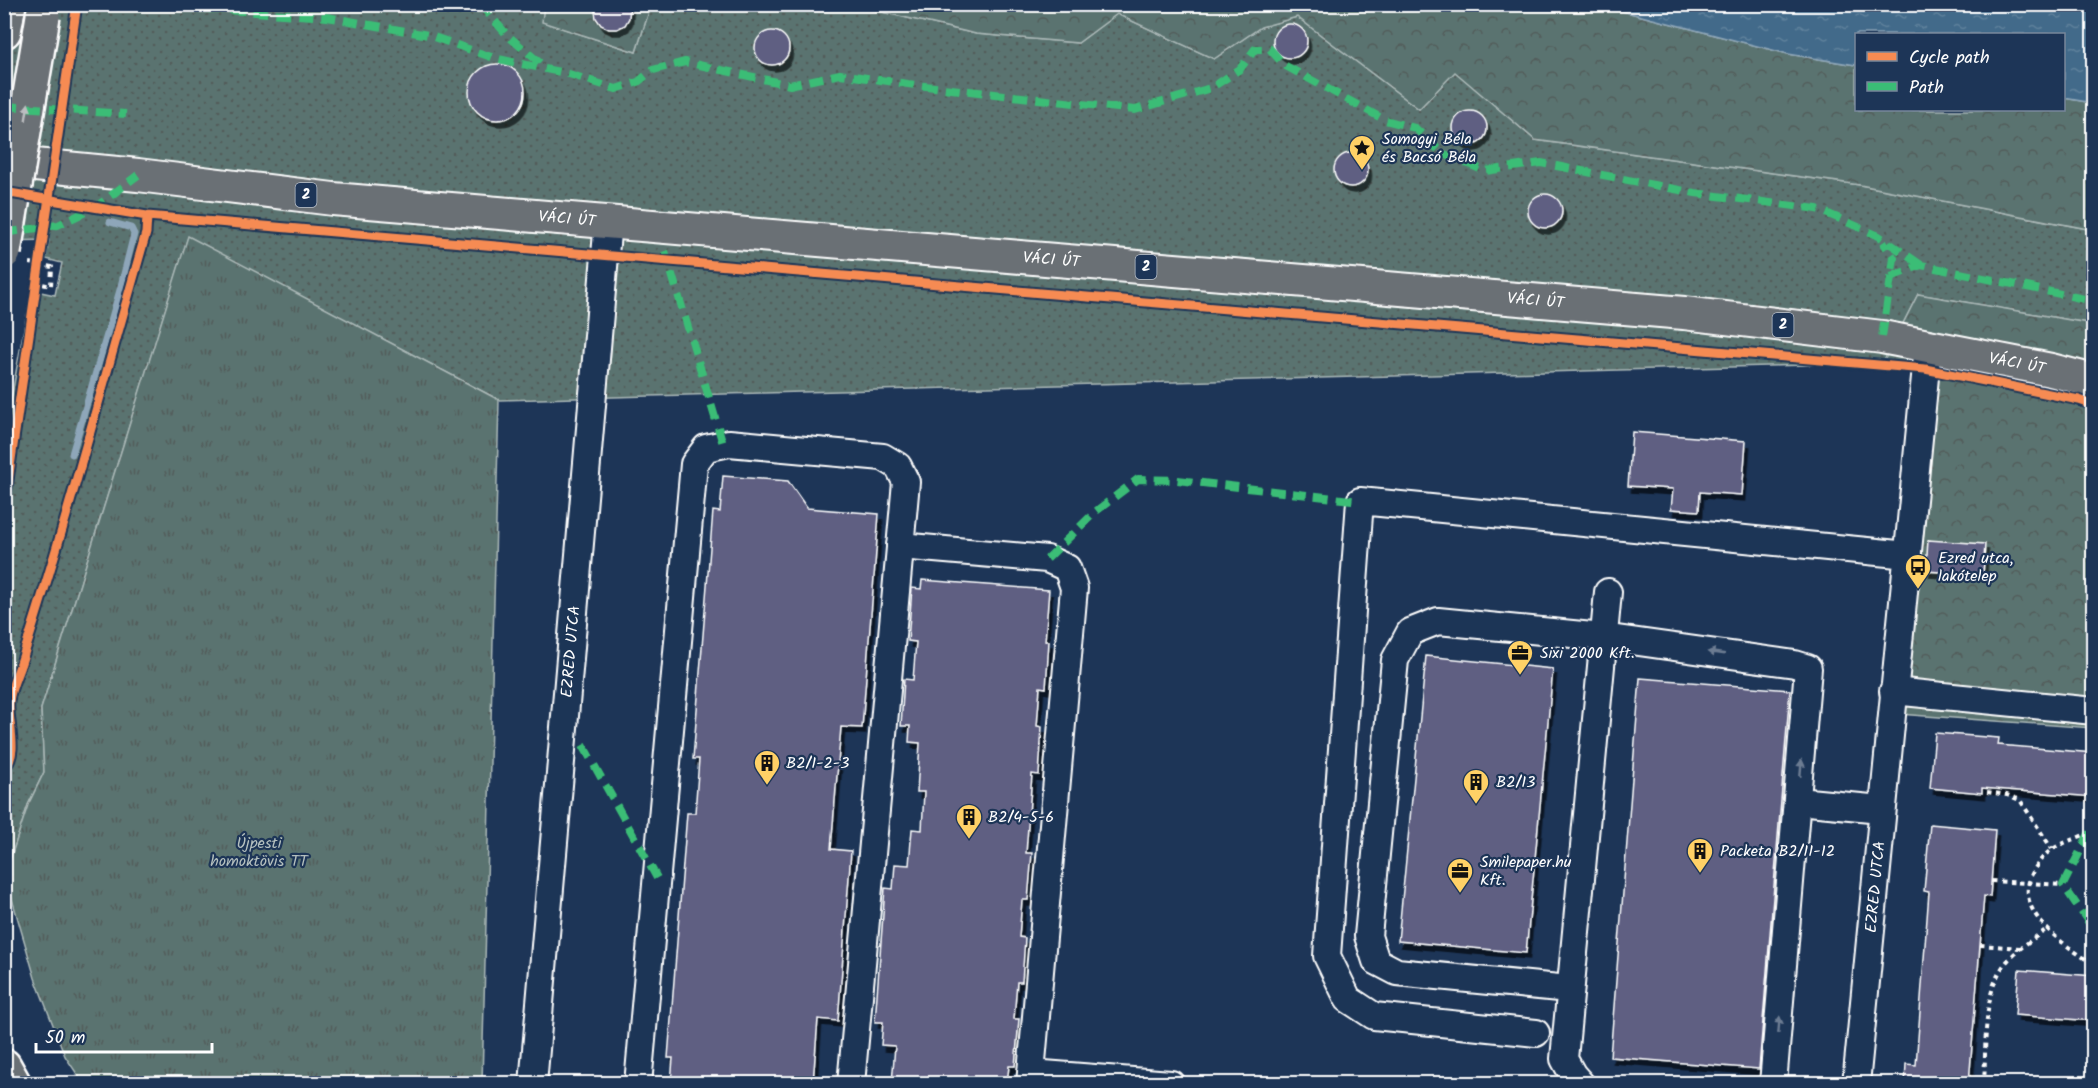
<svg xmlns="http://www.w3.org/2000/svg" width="2098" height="1088" viewBox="0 0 2098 1088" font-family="Kalam,sans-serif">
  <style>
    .grass { fill: url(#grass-dots); stroke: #acb9b8; stroke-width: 1.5 }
    .forest { fill: url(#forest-crowns); stroke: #acb9b8; stroke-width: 1.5 }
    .park { fill: url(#park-tufts); stroke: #acb9b8; stroke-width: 1.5 }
    .water { fill: url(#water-ripples); stroke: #8ea6b9; stroke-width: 1.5 }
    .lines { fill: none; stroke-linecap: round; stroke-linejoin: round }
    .stream { stroke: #8ea6b9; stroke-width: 7 }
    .building { fill: #5e5f82; stroke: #fff; stroke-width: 1.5; filter: url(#shadow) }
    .minor-casing { stroke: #fff; stroke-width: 30 }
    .major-casing { stroke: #fff; stroke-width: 36 }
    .highway-casing { stroke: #fff; stroke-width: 38 }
    .path { stroke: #fff; stroke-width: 4; stroke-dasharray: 4.5 4.5; stroke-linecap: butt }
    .minor { stroke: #1d3557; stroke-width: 26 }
    .major { stroke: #6b6f75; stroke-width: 32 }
    .highway { stroke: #6b6f75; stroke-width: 33 }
    .highway-bridge-casing { stroke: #fff; stroke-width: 38; stroke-linecap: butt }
    .highway-bridge { stroke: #6b6f75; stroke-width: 33 }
    .quiet { stroke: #3abd76; stroke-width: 8; stroke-dasharray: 15 8; stroke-linecap: butt }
    .cycleway-casing { stroke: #1d3557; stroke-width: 13 }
    .cycleway { stroke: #f68b52; stroke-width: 9 }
    .oneway { fill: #bcbec1 }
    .oneway2 { fill: #6c7c92 }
    .labels { text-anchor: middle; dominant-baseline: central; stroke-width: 4.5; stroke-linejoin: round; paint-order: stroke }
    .shield { fill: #1d3557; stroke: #bbc2cd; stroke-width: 1.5 }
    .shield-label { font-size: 15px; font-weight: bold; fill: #fff }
    .poi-label { font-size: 16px; fill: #fff; stroke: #1d3557; text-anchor: start }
    .street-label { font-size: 16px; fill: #fff; stroke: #1d3557 }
    .park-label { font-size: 16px; fill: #b5c0bf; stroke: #1d3557 }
  </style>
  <defs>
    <pattern id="grass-dots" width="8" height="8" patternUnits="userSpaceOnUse" patternTransform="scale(1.5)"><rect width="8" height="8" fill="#5a7370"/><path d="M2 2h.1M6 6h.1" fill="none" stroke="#525c5a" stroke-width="1.8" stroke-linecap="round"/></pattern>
    <pattern id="forest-crowns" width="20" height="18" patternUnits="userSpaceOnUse" patternTransform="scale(1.5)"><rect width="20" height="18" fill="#5a7370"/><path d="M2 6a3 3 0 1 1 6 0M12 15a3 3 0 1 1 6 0" fill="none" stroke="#525c5a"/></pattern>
    <pattern id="park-tufts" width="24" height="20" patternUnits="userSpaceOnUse" patternTransform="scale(1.5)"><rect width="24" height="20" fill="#5a7370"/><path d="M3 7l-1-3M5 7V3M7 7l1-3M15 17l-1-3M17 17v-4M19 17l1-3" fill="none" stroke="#525c5a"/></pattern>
    <pattern id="water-ripples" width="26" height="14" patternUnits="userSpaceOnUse" patternTransform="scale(1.5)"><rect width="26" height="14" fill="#436b8a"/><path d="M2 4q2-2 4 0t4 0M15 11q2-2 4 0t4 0" fill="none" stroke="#5f819c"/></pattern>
    <filter id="shadow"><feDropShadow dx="3.5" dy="6" stdDeviation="0" flood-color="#0009"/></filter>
  </defs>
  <rect width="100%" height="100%" fill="#1d3557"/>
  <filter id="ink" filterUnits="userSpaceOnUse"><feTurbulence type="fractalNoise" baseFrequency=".0167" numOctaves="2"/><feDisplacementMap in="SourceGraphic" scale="12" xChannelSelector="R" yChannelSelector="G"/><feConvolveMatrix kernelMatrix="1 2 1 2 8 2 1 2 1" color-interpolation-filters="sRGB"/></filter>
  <g filter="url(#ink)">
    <!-- grass -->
    <path class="grass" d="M4,5H544L543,22L636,52L651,5H852L976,34L1078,43L1117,14L1214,59L1261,27L1297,17L1419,109L1455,71L1535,140L1860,185L2093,230V324L1918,294L1883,363L499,400L188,237L41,709L44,772L28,805L5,875V432L31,290L55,295L62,263L46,259L49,240L5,241Z"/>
    <!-- forest -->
    <path class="forest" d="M544,5H651L636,52L542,22Z
      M852,5H1599L1788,54L1856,65V110H2064V98L2093,103V230L1860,185L1535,140L1455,72L1419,109L1297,17L1261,27L1214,59L1117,14L1078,43L976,34Z
      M1918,294L2093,324V728L1884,713L1912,368L1883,363Z"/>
    <!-- park -->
    <path class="park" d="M188,236L499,400L482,1083H83L65,1056L35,978L5,875L28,805L44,772L41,709Z"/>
    <!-- water -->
    <path class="water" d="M1599,5H2093V103L2064,98V34H1856V65L1788,54Z"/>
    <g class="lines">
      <!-- stream -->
      <path class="stream" d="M72,454L120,290L134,234L131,228L110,222"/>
    </g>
    <!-- building -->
    <path class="building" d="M594,4H630L629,18L625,25L617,29H609L601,25L596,18Z
      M1273 41a17 17 0 1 1 34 0a17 17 0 1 1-34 0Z
      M755 48a17 17 0 1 1 34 0a17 17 0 1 1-34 0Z
      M469 92a28 28 0 1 1 56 0a28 28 0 1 1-56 0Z
      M1453 128a17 17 0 1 1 34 0a17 17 0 1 1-34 0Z
      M1334 170a17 17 0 1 1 34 0a17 17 0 1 1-34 0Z
      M1528 211a17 17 0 1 1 34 0a17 17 0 1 1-34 0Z
      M1632,432L1746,441L1742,495L1700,492L1699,511L1671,509L1673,489L1628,486Z
      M723,476L788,481L807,508L879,514L862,728L841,727L831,849L851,851L838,1021L818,1019L813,1083H671L673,1058H668L687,813H695L699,759H693L713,511L720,512Z
      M1928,540L1985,544L1983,575L1926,571Z
      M922,580L1049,590L1045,641H1049L1046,688L1040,687L1037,726L1042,727L1039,775L1032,774L1026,853H1032L1028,900H1022L1019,937L1025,938L1022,982H1017L1014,1019H1019L1015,1066H1009L1007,1083H892L895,1046L881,1045L883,1022H875L885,888L893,889L895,864L909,865L912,829L922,830L924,792H917L920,743L909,742L910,726H901L904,679L913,680L916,642L908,641L912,588L921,589Z
      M1426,656L1553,669L1526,953L1398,941Z
      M1640,678L1790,690L1759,1069L1610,1057Z
      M1935,733L1999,738L1998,745L2094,753V797L1982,788V793L1930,788Z
      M1930,824L1995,830L1990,897L1984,896L1969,1083H1905L1906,1064L1916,1065L1929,892L1924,891Z
      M2019,970L2094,976V1021L2015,1015Z"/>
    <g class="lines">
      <!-- minor casing -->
      <g class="minor-casing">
        <g id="minor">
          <path d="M900,546L1047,559L1067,568L1074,588L1030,1084"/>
          <path d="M1893,691L2094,711"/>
          <path d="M1798,801L1881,809"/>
          <path d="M1569,989L1397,972L1376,961L1368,936L1395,660L1410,632L1438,621L1603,637L1795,664L1808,668L1773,1084"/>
          <path d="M1536,1033L1374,1016L1348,999L1327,956L1360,501L1908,555"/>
          <path d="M1031,1073L1171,1084"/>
          <path id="s1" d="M533,1084L608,221"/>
          <path d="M638,1084L694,464L706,448L729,443L883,457L898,466L906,482L851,1084"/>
          <path d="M1581,1084L1573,1075L1564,1059L1608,592"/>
          <path id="s2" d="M1856,1084L1928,346"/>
        </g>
      </g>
      <!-- major casing -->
      <g class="major-casing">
        <g id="major">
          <path id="s3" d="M4,162L138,175L333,199L1684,313L1882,337L2051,370L2094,381"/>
        </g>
      </g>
      <!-- highway casing -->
      <g class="highway-casing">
        <path id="highway" d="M4,31L9,4
          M4,1066L14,1084"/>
      </g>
      <!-- path -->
      <path class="path" d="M30,263L52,267L51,286L37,283
        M1987,792L2007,795L2020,800L2052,849
        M1991,881L2063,885
        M1980,945L2020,948
        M2093,964C2067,946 2014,914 2031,876C2036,865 2041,858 2051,850C2063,842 2080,837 2094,831
        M1984,1084C1986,1051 1983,1002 1999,973C2009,954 2030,941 2047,929"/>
      <!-- minor -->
      <use href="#minor" class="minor"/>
      <!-- major -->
      <use href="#major" class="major"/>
      <!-- highway -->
      <use href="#highway" class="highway"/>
      <!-- highway-bridge casing -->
      <g class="highway-bridge-casing">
        <path id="highway-bridge" d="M4,252L43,16"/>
      </g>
      <!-- highway-bridge -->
      <use href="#highway-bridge" class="highway-bridge"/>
      <!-- quiet -->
      <path class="quiet" d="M184,4L211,9L327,17L428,35L494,58L569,74L616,89L638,82L653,70L685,62L790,85L840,74L908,84L1135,110L1211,88L1240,69L1255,49H1270L1284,65L1385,120L1415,128L1442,153L1485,171L1541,163L1695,193L1817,209L1879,236L1921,265
        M480,4L507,35L546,68
        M4,106L126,114
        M4,233L58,225L96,207L138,175
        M665,251L723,444
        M1891,277L1921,265L2094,301
        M1882,337L1894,258L1883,242
        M1047,559L1095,512L1138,479L1177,480L1360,501
        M583,745L657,878
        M2090,832L2063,885L2094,930
        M2093,964L2094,962"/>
      <!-- cycleway casing -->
      <g class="cycleway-casing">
        <path id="cycleway" d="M4,192L147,216L1925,369L2079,400L2094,405
          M4,508L77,4
          M4,768C20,755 7,721 9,702C10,689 17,675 21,663C67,521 105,376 146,233L147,216"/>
      </g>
      <!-- cycleway -->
      <use href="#cycleway" class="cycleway"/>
    </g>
    <!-- one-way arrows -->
    <defs><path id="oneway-solid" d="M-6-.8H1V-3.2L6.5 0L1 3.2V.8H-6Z" transform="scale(1.5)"/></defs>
    <use class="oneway" href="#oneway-solid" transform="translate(27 112) rotate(-81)"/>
    <g class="oneway2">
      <use href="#oneway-solid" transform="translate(1716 653) rotate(-172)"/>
      <use href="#oneway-solid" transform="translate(1801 768) rotate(-85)"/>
      <use href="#oneway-solid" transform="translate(1779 1025) rotate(-85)"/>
    </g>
  </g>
  <!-- icons -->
  <defs>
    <g id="sight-pin" transform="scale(1.35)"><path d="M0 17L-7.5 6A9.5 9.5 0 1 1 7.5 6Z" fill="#ffd166" stroke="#1d3557"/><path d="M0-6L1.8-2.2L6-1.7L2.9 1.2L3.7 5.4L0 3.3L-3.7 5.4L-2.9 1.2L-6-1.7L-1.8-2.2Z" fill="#111"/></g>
    <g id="bus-pin" transform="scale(1.35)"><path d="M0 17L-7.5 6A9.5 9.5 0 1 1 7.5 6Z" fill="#ffd166" stroke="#1d3557"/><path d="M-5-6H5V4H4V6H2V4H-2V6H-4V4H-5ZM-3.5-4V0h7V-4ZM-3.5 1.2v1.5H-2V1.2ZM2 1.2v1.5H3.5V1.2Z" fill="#111"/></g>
    <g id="office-pin" transform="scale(1.35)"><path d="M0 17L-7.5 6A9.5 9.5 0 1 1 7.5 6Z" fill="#ffd166" stroke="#1d3557"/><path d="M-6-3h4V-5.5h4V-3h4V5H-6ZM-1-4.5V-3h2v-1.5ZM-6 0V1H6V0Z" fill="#111"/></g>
    <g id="building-pin" transform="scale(1.35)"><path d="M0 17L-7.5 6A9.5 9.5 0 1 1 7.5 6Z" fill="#ffd166" stroke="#1d3557"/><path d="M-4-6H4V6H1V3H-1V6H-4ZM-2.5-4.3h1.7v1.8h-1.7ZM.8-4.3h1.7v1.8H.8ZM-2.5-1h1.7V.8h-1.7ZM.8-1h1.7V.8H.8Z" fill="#111"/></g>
  </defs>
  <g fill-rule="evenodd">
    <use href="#sight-pin" x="1362" y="148"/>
    <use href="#bus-pin" x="1918" y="567"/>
    <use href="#office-pin" x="1520" y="653"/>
    <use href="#building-pin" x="767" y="763"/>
    <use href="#building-pin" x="1476" y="782"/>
    <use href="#building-pin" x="969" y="817"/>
    <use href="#building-pin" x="1700" y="851"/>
    <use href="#office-pin" x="1460" y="871"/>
  </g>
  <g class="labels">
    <!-- shield labels -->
    <g class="shield">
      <rect x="295.5" y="183" width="21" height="24" rx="4.5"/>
      <rect x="1135.5" y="255" width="21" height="24" rx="4.5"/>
      <rect x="1772.5" y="313" width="21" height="24" rx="4.5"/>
    </g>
    <g class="shield-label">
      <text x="306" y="195">2</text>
      <text x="1146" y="267">2</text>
      <text x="1783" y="325">2</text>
    </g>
    <!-- poi labels -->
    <g class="poi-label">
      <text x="1382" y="139">Somogyi Béla<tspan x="1382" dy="18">és Bacsó Béla</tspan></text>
      <text x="1938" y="558">Ezred utca,<tspan x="1938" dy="18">lakótelep</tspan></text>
      <text x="1540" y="653">Sixi 2000 Kft.</text>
      <text x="786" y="763">B2/1-2-3</text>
      <text x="1496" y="782">B2/13</text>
      <text x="988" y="817">B2/4-5-6</text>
      <text x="1720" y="851">Packeta B2/11-12</text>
      <text x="1480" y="862">Smilepaper.hu<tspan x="1480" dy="18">Kft.</tspan></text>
    </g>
    <!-- street labels -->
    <g class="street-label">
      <text stroke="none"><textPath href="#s3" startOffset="566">VÁCI ÚT</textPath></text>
      <text stroke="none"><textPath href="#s3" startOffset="1052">VÁCI ÚT</textPath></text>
      <text stroke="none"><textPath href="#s3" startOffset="1538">VÁCI ÚT</textPath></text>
      <text stroke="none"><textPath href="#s3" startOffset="2024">VÁCI ÚT</textPath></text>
      <text stroke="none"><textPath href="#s1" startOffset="434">EZRED UTCA</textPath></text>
      <text stroke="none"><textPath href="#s2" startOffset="198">EZRED UTCA</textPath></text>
    </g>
    <!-- park labels -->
    <g class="park-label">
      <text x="259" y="843">Újpesti<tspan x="259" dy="18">homoktövis TT</tspan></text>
    </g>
  </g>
  <!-- margin -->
  <rect width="2098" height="1088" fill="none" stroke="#1d3557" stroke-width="24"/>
  <rect x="12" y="12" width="2074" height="1064" fill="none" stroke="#fff" stroke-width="2" filter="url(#ink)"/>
  <!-- legend -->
  <rect x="1855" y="33" width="210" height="78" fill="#1d3557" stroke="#77869a" stroke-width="1.5"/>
  <rect x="1867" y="52" width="30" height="9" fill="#f68b52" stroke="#77869a" stroke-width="1.5"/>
  <text x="1909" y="63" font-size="18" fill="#ffffff">Cycle path</text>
  <rect x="1867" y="82" width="30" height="9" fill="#3abd76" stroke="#77869a" stroke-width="1.5"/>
  <text x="1909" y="93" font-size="18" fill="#ffffff">Path</text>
  <!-- scale -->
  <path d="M36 1043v9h176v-9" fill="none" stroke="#ffffff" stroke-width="3"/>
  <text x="45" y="1043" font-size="18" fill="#ffffff" stroke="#1d3557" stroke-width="4.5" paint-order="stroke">50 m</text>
</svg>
